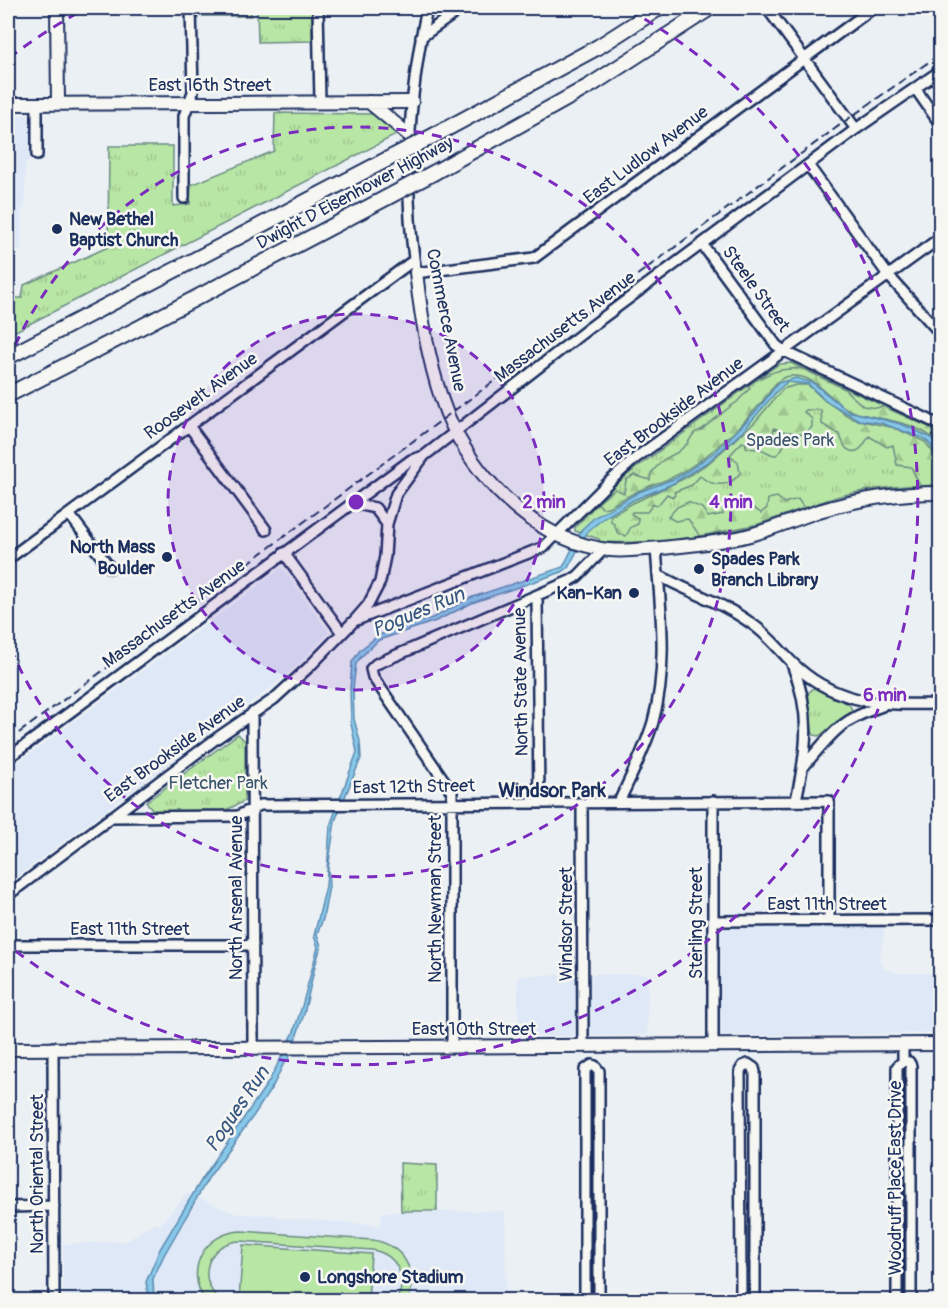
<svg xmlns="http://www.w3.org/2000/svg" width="948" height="1308" viewBox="0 0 948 1308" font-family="Pangolin,sans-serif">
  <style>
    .built { fill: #dee8f6 }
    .grass { fill: url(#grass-tufts); stroke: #6a8a82; stroke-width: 1.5 }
    .forest { fill: url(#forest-firs); stroke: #6a8a82; stroke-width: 1.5 }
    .pitch { fill: #b8e6a5; stroke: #6a8a82; stroke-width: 1.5 }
    .water { fill: #87c7e8; stroke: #5c8ab1; stroke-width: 1.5 }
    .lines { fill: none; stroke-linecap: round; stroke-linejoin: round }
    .minor-casing { stroke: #1b2f5e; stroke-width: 14 }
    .major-casing { stroke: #1b2f5e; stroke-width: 16 }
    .highway-casing { stroke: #1b2f5e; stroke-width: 18 }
    .minor { stroke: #f6f6f2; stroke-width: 9 }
    .major { stroke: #f6f6f2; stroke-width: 12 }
    .highway { stroke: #f6f6f2; stroke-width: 14 }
    .rail { stroke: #1b2f5e; stroke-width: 2; stroke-dasharray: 9 4.5; stroke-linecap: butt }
    .highway-bridge-casing { stroke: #1b2f5e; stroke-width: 18; stroke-linecap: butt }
    .highway-bridge { stroke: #f6f6f2; stroke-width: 14 }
    .ring { fill: none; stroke: #7b2cbf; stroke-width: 3; stroke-dasharray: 10 8 }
    .poi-dot { fill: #1b2f5e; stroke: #f6f6f2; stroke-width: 2 }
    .labels { text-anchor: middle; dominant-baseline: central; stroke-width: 5; stroke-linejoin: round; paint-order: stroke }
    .street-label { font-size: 18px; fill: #1b2f5e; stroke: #f6f6f2 }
    .poi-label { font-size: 18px; font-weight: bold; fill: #1b2f5e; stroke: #f6f6f2; text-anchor: start }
    .park-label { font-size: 18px; fill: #3a546c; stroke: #f6f6f2 }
    .water-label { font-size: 20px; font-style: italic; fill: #365580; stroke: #f6f6f2 }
    .neighbourhood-label { font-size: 20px; font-weight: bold; fill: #1b2f5e; stroke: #f6f6f2 }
    .centre { fill: #7b2cbf; stroke: #f6f6f2; stroke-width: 3 }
    .ring-label { font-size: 18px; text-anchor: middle; font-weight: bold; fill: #7b2cbf; stroke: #f6f6f2; stroke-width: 5; stroke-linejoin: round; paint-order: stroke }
  </style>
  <defs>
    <pattern id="grass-tufts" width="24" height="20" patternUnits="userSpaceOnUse" patternTransform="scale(1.5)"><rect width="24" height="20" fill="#b8e6a5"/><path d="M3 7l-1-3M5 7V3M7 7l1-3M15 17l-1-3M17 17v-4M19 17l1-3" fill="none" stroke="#9ec690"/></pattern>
    <pattern id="forest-firs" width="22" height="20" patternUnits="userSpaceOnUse" patternTransform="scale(1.5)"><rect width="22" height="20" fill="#b8e6a5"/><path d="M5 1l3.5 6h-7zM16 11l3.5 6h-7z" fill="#9ec690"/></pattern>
  </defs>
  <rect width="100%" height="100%" fill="#ebf0f4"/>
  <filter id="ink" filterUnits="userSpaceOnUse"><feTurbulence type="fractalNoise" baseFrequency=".0167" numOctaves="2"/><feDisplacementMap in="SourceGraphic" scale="12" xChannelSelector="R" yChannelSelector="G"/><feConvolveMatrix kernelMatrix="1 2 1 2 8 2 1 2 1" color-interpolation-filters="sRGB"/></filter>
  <g filter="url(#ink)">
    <!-- built -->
    <path class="built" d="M8,115H26L29,117L30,131L31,161L25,163V209H21V250H8Z
      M282,568L329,632L299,664L273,686L8,883V770Z
      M885,923L880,959L884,969L897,973H940V1033L719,1036L718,925Z
      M577,974V1036H518V976Z
      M587,974H648L647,1035H588Z
      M187,1193L236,1214L275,1215L280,1218L381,1225L382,1212L505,1211L506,1300H63V1244L127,1241L154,1223L160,1225Z"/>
    <!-- grass -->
    <path class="grass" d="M202,8H251V16H203Z
      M257,8H312V41L258,42Z
      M275,113L375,114L391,123L396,135L8,335V298H22L24,285L108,247L109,146H173V206L190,204L191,185L274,151Z
      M791,363L940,432V485C908,485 872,488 840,496C812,504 786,516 758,524C709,539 650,544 599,542V539L575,531V527L614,486L636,468L759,378L779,364Z
      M814,688L849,704L852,710L850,713L819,736L814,735L812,732L808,693Z
      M238,734L245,741V801L224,811H154L146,802Z
      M400,1163L437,1165V1211H401Z"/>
    <!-- forest -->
    <path class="forest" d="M801,368L843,388L863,406L877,408L882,406L940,432V446C923,422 883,420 857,413C832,407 820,374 791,376C775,377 771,392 762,402C756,409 749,416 743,423C722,444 698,465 671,478C662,482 653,484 645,488C632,493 620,501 608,507L602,508L598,503L615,489L624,493L626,480L634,475L650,480L651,473L663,460L678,452L687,444L694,433L701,430L731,406L737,402L750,388L749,385C755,380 774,371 781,370C787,369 794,369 801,368Z
      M796,385H808L825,401L853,419L895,428L925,442L940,461L939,485L920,486L911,467L897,465L893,445L887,447L869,436C864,445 857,458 846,448C842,444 842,438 839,434L822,424L821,410H806L804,412L812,419V427L805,434L781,431L774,428L773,433L783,440C784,448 782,451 776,455C769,455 766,450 760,449C754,448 752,450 746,447V443L742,442L730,455L738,462L740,473C730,488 713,487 700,476L692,485L674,492L675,495L673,497L667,494L658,505L653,504L647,512H632L631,514L638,518V524L631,527L626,536L618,534L614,524L611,522V516L631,504L685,478L710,462L755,422L783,389Z
      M777,497L784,503L798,499L804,508L759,524L700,536L688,519L675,521L668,517L677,507L688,502L702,508L708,517L723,514L724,504L743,501L761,513L767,508L768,499Z"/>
    <!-- pitch -->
    <path class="pitch" d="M241,1231L373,1240C402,1245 418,1270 409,1298L408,1300H396C409,1279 397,1254 372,1250L240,1241C207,1242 195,1281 221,1300H205C184,1270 204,1233 241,1231Z
      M243,1245L371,1254L368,1300H239Z"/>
    <!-- water -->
    <path class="water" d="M796,378L813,383L848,411L897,423L911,428L933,439L940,449V458L928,442L922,438L881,423L859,420L826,401L808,384L787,382L777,391L743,431L709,461L672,484L633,500L604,518L588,531L568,568L562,572L472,603L436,621L379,640L361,657L356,664L353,689L354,719L360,741L361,758L335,821L328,869L329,886L323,919L317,934L321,946L315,966L304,1014L289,1058L283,1065L273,1086L254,1115L209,1177L164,1255L153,1279L154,1300H149L146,1282L160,1249L202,1179L269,1081L293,1034L302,1006L318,947L314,936L326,886L330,826L357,752L351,724L350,689L352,662L360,650L379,635L432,618L470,598L563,567L582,529L595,517L639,492L676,478L689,470L716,451L735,433L759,408L778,383Z"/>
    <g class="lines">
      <!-- minor casing -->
      <g class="minor-casing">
        <path id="minor" d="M318,8L320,102
          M427,8C409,94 402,184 416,272H423L534,258L873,8
          M767,8L856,129
          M421,37L462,8
          M915,88L940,124
          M37,103V155
          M808,165L888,275L940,333
          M184,198V116L193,92L191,8
          M702,244L776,345L784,351L940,425
          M189,426L266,530
          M352,503L375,508L387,524
          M69,514L110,568
          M284,553L342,633
          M8,559L414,260
          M658,575C689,592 724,603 752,624C770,636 782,654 798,668C841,706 887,705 940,704
          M537,596L539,803
          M354,621L544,547L609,482L637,457L940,238
          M792,664C812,713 807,750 796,800
          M252,713L253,1047
          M8,758L411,460L424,456L589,328L856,129L940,71
          M805,765C832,733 840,720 882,706
          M713,801V1045
          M619,802C631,776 645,749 653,722C669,664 660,607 656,548
          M582,803L583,1046
          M111,817L238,816L260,805L829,801V920
          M8,895L217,738L274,699L309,667L354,621L368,605L380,582L385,556L387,524L396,494L424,456
          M713,921L940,920
          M8,945H253
          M53,1047L54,1300
          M452,1047V792L373,677L371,669L376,664L570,581L578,576L604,549
          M903,1061L909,1062L911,1066V1300
          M748,1064L754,1068L755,1072V1300
          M592,1065L595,1066L599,1071V1300
          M8,1207L54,1206
          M585,1300V1070L592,1065
          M741,1300L740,1071L743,1066L748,1064
          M897,1300V1067L903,1061V1044"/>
      </g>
      <!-- major casing -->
      <g class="major-casing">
        <path id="major" d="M57,8L58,103
          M369,102L409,135
          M8,104L412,102
          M416,272C421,317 430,371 447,414C473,476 530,535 597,548C618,553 640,549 661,548C689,545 718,543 746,536C771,530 795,519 819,511C858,499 900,493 940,493
          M8,1049L940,1044"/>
      </g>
      <!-- highway casing -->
      <g class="highway-casing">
        <path id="highway" d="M435,135L598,47L659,8
          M435,172L591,85L710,8
          M8,357L386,160
          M8,395L139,328L386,198"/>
      </g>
      <!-- minor -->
      <use href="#minor" class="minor"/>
      <!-- major -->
      <use href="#major" class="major"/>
      <!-- highway -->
      <use href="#highway" class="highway"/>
      <!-- rail -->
      <path class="rail" d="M8,741L848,119L940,54"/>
      <!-- highway-bridge casing -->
      <g class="highway-bridge-casing">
        <path id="highway-bridge" d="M386,160L435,135
          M386,198L435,172"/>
      </g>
      <!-- highway-bridge -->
      <use href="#highway-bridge" class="highway-bridge"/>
    </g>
  </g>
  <!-- distance rings -->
  <circle cx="356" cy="502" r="188" fill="#7b2cbf" fill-opacity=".12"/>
  <g class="ring">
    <circle cx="356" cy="502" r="188"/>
    <path d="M8 362A375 375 0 1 1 8 642"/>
    <path d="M9 58A563 563 0 0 1 83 10M629 10A563 563 0 1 1 9 946"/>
  </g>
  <!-- markers -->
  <g class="poi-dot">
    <circle cx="57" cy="229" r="6"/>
    <circle cx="167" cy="557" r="6"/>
    <circle cx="699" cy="569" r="6"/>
    <circle cx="634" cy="593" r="6"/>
    <circle cx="305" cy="1277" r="6"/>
  </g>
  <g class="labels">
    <!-- street labels -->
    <g class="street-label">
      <text x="210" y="85">East 16th Street</text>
      <text transform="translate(646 155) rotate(-37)">East Ludlow Avenue</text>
      <text transform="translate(355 193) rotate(-28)">Dwight D Eisenhower Highway</text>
      <text transform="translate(756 289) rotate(54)">Steele Street</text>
      <text transform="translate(446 320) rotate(79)">Commerce Avenue</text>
      <text transform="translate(565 327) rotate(-37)">Massachusetts Avenue</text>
      <text transform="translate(201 396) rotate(-36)">Roosevelt Avenue</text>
      <text transform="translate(674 412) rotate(-37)">East Brookside Avenue</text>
      <text transform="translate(174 614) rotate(-36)">Massachusetts Avenue</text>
      <text transform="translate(521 682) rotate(-91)">North State Avenue</text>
      <text transform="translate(175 749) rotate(-36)">East Brookside Avenue</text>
      <text transform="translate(414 787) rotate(-1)">East 12th Street</text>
      <text transform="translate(236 898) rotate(-90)">North Arsenal Avenue</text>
      <text transform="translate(435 899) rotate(-90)">North Newman Street</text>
      <text x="827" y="904">East 11th Street</text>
      <text transform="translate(696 923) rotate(-90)">Sterling Street</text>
      <text transform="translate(566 924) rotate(-90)">Windsor Street</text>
      <text x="130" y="929">East 11th Street</text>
      <text x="474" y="1029">East 10th Street</text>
      <text transform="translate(37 1174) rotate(-90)">North Oriental Street</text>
      <text transform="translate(895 1178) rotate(-90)">Woodruff Place East Drive</text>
    </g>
    <!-- poi labels -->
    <g class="poi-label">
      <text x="69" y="219">New Bethel<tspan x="69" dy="21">Baptist Church</tspan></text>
      <text x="155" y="547" text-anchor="end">North Mass<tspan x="155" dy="21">Boulder</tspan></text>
      <text x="711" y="559">Spades Park<tspan x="711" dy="21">Branch Library</tspan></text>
      <text x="622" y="593" text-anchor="end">Kan-Kan</text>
      <text x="317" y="1277">Longshore Stadium</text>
    </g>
    <!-- park labels -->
    <g class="park-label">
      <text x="790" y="440">Spades Park</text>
      <text x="218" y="783">Fletcher Park</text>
    </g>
    <!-- water labels -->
    <g class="water-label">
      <text transform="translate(418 612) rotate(-23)">Pogues Run</text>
      <text transform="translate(237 1109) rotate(-56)">Pogues Run</text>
    </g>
    <!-- neighbourhood labels -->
    <g class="neighbourhood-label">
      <text x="552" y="790">Windsor Park</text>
    </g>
  </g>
  <circle cx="356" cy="502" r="9" class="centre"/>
  <g class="ring-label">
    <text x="544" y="508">2 min</text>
    <text x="731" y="508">4 min</text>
    <text x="885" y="701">6 min</text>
  </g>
  <!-- margin -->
  <rect width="948" height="1308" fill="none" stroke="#f6f6f2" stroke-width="30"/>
  <rect x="15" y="15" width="918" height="1278" fill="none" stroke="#1b2f5e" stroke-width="2" filter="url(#ink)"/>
</svg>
